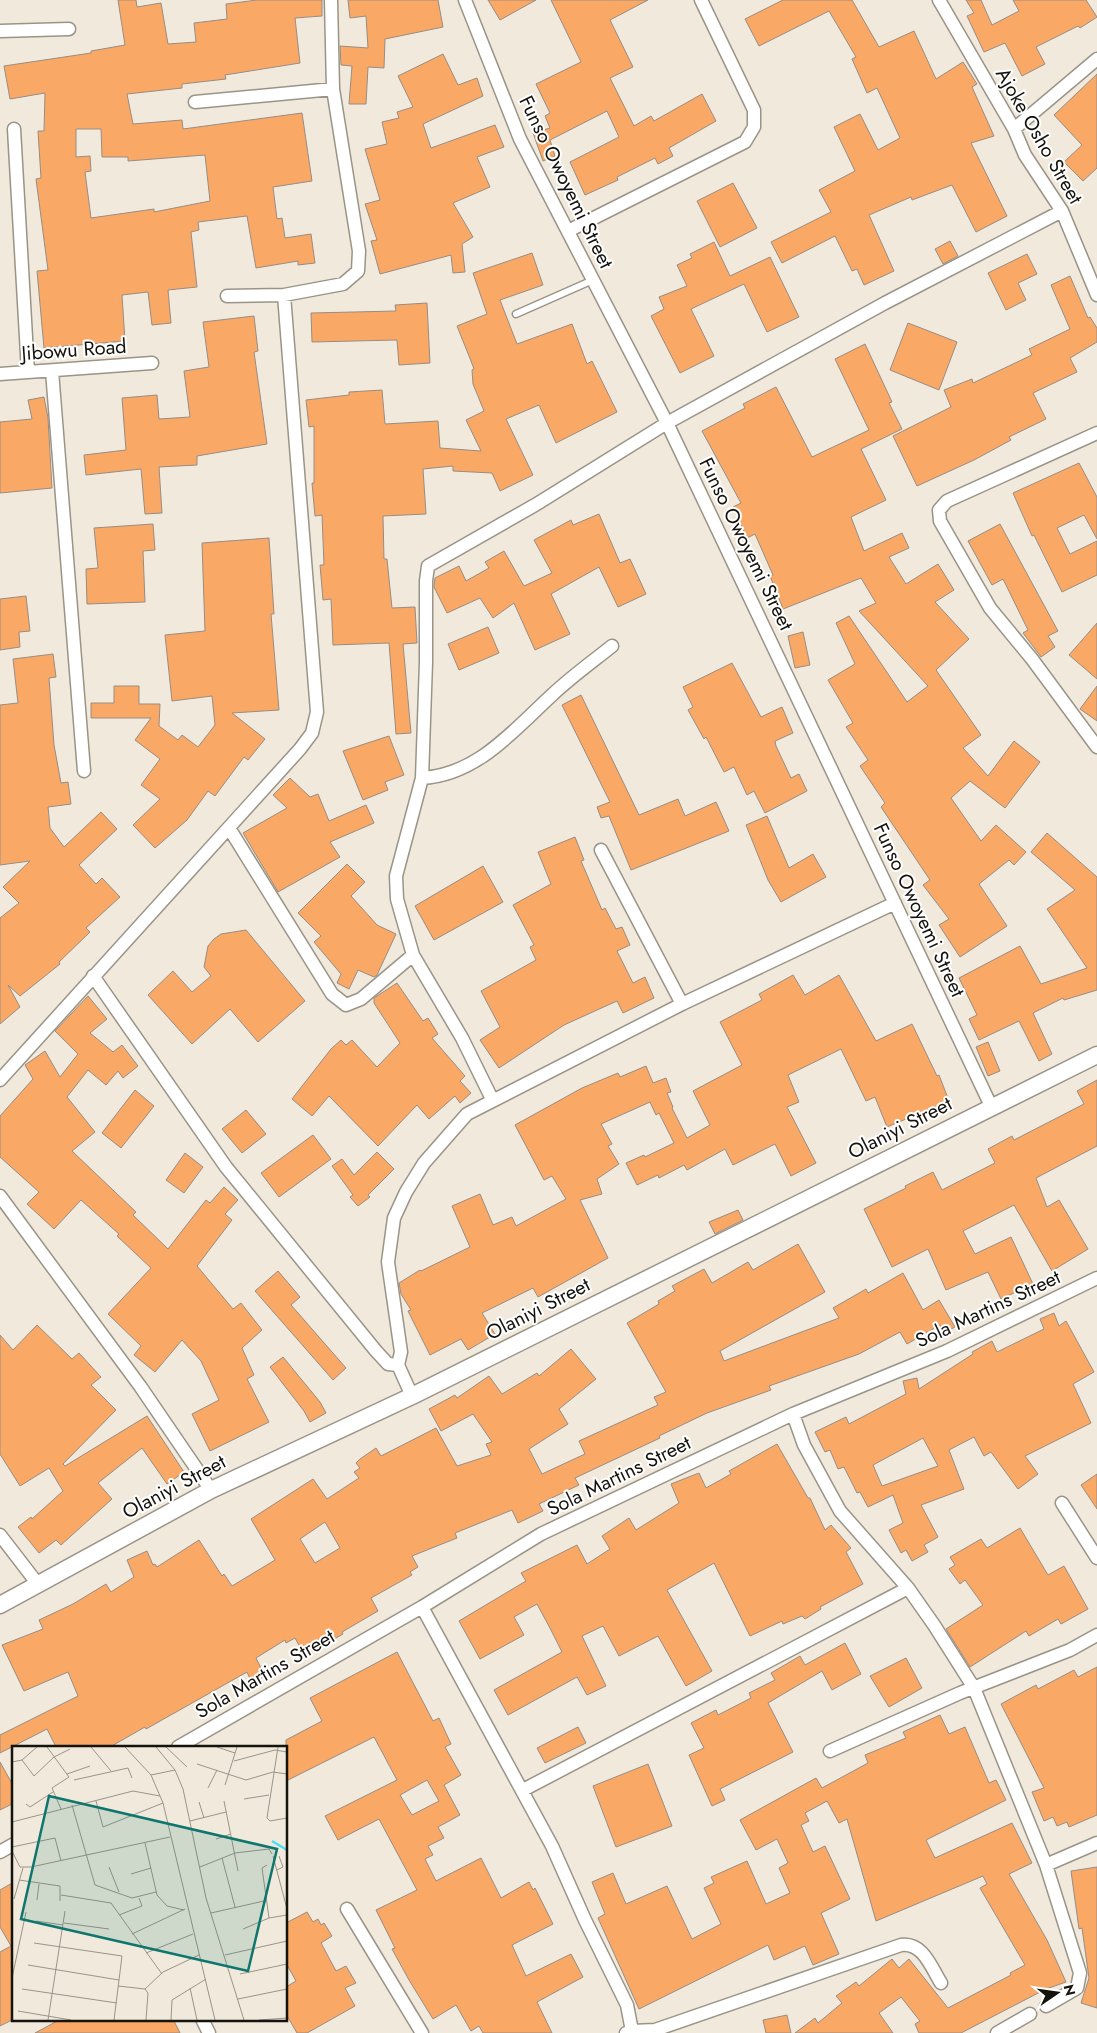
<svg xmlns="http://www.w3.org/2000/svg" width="1097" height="2033" viewBox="0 0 1097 2033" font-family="Jost,sans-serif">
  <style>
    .building { fill: #f9a865; stroke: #998c83; fill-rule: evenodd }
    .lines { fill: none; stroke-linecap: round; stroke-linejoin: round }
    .service-casing { stroke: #9a9487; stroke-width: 9 }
    .minor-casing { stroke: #9a9487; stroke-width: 15 }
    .tertiary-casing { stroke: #9a9487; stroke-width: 19 }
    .service { stroke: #fff; stroke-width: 6 }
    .minor { stroke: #fff; stroke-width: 12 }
    .tertiary { stroke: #fff; stroke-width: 16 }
    .labels { text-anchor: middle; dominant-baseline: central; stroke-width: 4; stroke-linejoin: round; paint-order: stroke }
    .street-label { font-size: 20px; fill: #15130e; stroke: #fff }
    .inset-river { fill: none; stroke: #49ddf6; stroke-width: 2.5 }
    .inset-road { fill: none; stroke: #99948a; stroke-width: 1 }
    .view { fill: #0f766e; fill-opacity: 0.15; stroke: #0f766e; stroke-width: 2.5 }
    .inset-edge { fill: none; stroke: #15130e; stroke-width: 2.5 }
  </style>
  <rect width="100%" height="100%" fill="#f1eadc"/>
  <!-- building -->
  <path class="building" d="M118,0H136L137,7L161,3L168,44L196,42L194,23L227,19L226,4L257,0H322V16L295,18L300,63L225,75L226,79L182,84V88L127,94L133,124L182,120L183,129L302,113L312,181L273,187L277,219L282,218L285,238L311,234L315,263L298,265V261L256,268L247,216L198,222L199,230L191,232L197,287L168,290L171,323L152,325L148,292L122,295L125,341L44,348L37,271L48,270L36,179L41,178L38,131H44L45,93L10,99L4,66L91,53V51L125,45ZM76,129H101L102,157H128V161L205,155L210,201L154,212V209L91,218L85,172L91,171L90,156L76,157Z
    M348,0H438L443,27L385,39L384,68L368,67L366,104H349L352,66L341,65L340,46L368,48L366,16L350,18Z
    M488,0H536L500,20Z
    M551,0H648L610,20L633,67L610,78L634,126L651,116L654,121L702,94L716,121L669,148L673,156L658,164L655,158L617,177L618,180L585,195L570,162L619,137L607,111L550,140L555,156L543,161L533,133L550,128L545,116L550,113L536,84L581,62Z
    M783,0H852L879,47L914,31L936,79L963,62L977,84L972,87L994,136L971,143L1007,216L976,232L952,185L912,200L911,197L869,215L894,271L864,285L857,269L852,271L835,236L782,263L771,242L831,212L819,190L855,171L834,127L860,114L878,150L900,138L877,88L867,93L852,59L856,57L829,11L759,46L745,19Z
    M966,0H981L992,25L1019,11L1013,0H1086L1097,17L1080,28L1078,26L1036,47L1045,64L1022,76L1005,43L984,52L967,16L974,13Z
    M443,54L458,85L477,78L483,96L423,124L431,148L495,125L504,147L477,157L490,187L453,203L473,237L462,244L465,272L453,273L451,255L380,274L371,241L377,240L365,204L380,200L365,149L387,144L382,122L399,118L397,112L413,107L398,76Z
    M1097,74V168L1083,181L1064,162L1082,145L1054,115Z
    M733,183L757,228L720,247L697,201Z
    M950,241L958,256L943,264L935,249Z
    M714,242L730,276L770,257L799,317L767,332L744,284L691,309L714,356L680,373L651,316L664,309L659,297L687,286L677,265L692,258L690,254Z
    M532,253L543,285L500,300L517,344L572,324L587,364L592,361L617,412L556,443L539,405L506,419L533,475L500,491L492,473L453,471V466L423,469L426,514L383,516L384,559H387L392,608L415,607L417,643L403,644L411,733L396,734L389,643L333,645L331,599L323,600L320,565H324L322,515L315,516L312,483H314V426L309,427L306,400L349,395V392L382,390L385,424L438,421L440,448L481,451L466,420L484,411L473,384L472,370L474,369L471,361L457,326L487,314L473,273Z
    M1027,254L1037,274L1018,283L1026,300L1006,310L988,273Z
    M1070,276L1088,318L1090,317L1097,328V342L1070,358L1077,372L1033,393L1046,419L1009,437L1011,440L974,460L917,486L893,436L951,407L944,390L972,379L973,383L1032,355L1029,349L1070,329L1051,285Z
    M427,303L430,363L399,365L397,340L312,342L311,313L396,311L395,305Z
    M254,316L258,351L254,352L267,444L197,456V465L159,467L162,513L145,514L141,469L86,475L84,455L126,450L122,398L157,395L159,419L190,417L184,371L209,367L203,322Z
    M908,323L957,342L939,390L890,370Z
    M865,344L892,402L889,403L902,429L861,449L886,500L851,517L864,551L902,533L909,548L889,557L906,584L938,564L954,590L935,602L969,639L936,670L981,735L963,748L988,776L1014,741L1040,762L1005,808L970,781L951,798L981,841L996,825L1026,852L1014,865L1009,860L979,884L1007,926L960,957L939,925L949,919L923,885L930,880L881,807L885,803L860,766L868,760L846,727L853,723L828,680L855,664L836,623L849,616L907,702L928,686L859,611L876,603L861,578L783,609L770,576L773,575L755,534L747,538L733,507L741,503L702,431L745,408L743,404L776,387L812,457L869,430L835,359Z
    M44,397L48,418L52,488L0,493V422L32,419L28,400Z
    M1079,463L1097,497V539L1084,515L1057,528L1070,554L1097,541V575L1062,592L1034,535L1032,536L1013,493Z
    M599,514L620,563L630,559L646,594L618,607L599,567L551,594L570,634L535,650L514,603L493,618L480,598L447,613L434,587L435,578L459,566L466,581L489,568L485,562L504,551L524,586L552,573L534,540L571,520L573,525Z
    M153,524L155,550L143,551L145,602L87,604L86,569L98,568L94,528Z
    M1000,524L1058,631L1048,636L1055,647L1041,657L1023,633L1028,630L1003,579L992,585L968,541Z
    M269,538L274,614H271L279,710L232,713L265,739L248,760L244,757L215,796L208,791L187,820L155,848L133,825L160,799L141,785L160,759L135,740L151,718H91V703H114V686H139V704H160L159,726L178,740L182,735L198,747L215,725L212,696L172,701L165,635L205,631L202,543Z
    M26,596L30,631L19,632L20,647L0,650V599Z
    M1097,623V679L1069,655Z
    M488,627L499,653L459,670L448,644Z
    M803,632L810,665L795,668L788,636Z
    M53,654L56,677L49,678L54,745L61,783L68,782L71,804L48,807L50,828L64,847L101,812L117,829L79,865L96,884L102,878L120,897L86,928L90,932L59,962L60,964L20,996L8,985L20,1007L0,1024V918L19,903L3,887L30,861L0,865V705L18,703L13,659Z
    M732,663L761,717L782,707L793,733L775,741L776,746L791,778L799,774L807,791L765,813L754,791L747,795L734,767L724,772L706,737L704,739L688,710L693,707L683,687Z
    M1097,686V721L1080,709Z
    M581,695L639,815L678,799L685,816L716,802L729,831L631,870L609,816L601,818L597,807L610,802L562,705Z
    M389,736L404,775L385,782L388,790L363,800L343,751Z
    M290,778L310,797L318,794L329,821L366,805L374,823L330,842L340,857L278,892L243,833L287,808L273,795Z
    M767,816L789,868L813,854L826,877L781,902L768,880L746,825Z
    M1047,833L1097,877V990L1064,1000L1063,998L1033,1013L1052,1054L1039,1061L1019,1021L979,1040L969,1019L977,1015L959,978L1020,946L1041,984L1087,968L1047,909L1075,890L1031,852Z
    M575,837L584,860L581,861L602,910L605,908L616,929L622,927L630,945L617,951L633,983L645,977L654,998L623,1013L617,1001L564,1025L499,1068L480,1040L500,1027L481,991L536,960L530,947L534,945L513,905L551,884L538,852Z
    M347,864L365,882L351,896L377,925L396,934L377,975L374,977L358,970L349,989L337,983L341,974L314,942L321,936L298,913Z
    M483,866L503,902L434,940L415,906Z
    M246,930L305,1001L258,1042L230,1009L192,1044L148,995L173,971L192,992L211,976L204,967L208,946L214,939L221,934Z
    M793,975L805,995L839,975L876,1041L912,1024L937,1076L939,1075L949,1101L887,1127L875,1097L866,1101L841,1049L788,1075L799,1102L787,1107L816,1163L791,1176L775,1144L733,1165L725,1149L687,1170L684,1165L659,1178L658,1175L637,1185L626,1163L644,1155L645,1157L674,1143L659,1113L656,1115L650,1102L601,1124L612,1144L608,1146L619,1164L597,1179L602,1194L580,1200L608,1258L538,1297L533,1288L482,1313L495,1334L468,1350L461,1339L430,1355L408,1311L411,1310L401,1294L399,1283L420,1270L421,1271L470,1247L452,1206L480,1194L493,1225L512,1217L516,1226L566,1199L552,1176L544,1180L515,1125L582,1088L618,1073L620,1077L646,1066L653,1083L666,1078L671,1092L667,1093L673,1107L672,1108L687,1138L710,1125L693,1091L742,1065L720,1022L762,1000L759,994Z
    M397,983L423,1021L428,1018L438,1034L432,1038L465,1076L460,1081L471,1093L460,1103L455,1096L429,1119L417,1105L378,1146L329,1096L312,1116L292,1099L331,1049L341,1040L346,1045L352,1040L377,1067L400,1043L374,1003V998Z
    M88,996L107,1019L90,1033L113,1052L122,1045L138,1066L123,1078L118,1071L106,1085L88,1070L67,1097L95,1132L72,1151L136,1212L133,1215L168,1249L206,1200L210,1203L224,1187L238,1200L225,1214L232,1220L197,1266L233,1309L241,1303L262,1330L242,1348L254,1375L247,1379L269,1422L210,1451L192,1414L219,1400L201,1361L182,1340L155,1372L134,1355L141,1346L108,1314L151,1268L117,1236L119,1234L81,1200L54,1229L27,1204L39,1192L0,1157V1116L33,1079L25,1065L45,1051L60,1077L78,1054L55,1031Z
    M988,1042L1000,1071L988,1076L976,1047Z
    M1097,1080V1146L1036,1178L1047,1207L1059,1200L1088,1249L1052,1271L1014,1205L963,1231L975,1254L1011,1237L1033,1284L1001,1299L988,1272L946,1290L928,1249L892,1267L864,1209L906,1188L905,1186L933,1172L942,1190L995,1163L988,1149L1012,1136L1014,1140L1084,1104L1077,1091Z
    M135,1090L154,1106L121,1148L102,1133Z
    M246,1110L266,1134L242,1153L222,1129Z
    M313,1135L331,1159L279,1197L261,1173Z
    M377,1152L394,1169L368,1195L370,1197L358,1206L350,1197L353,1195L332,1166L342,1159L354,1175Z
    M185,1153L203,1167L184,1193L166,1180Z
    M738,1210L743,1220L715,1234L709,1222Z
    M798,1244L825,1292L720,1351L724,1361L839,1318L833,1308L866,1289L868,1293L903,1273L923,1310L939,1300L955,1327L944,1333L940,1325L907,1344L900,1332L859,1354L769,1386L771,1390L707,1413L659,1436L660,1438L575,1478L579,1485L539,1504L543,1511L518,1523L512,1510L455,1533L457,1538L412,1556L418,1567L410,1572L412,1575L371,1598L378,1611L342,1632L343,1634L305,1656L295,1638L286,1643L285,1640L256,1658L265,1676L252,1683L247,1672L146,1729L145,1727L110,1747H56L47,1729L0,1753V1735L78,1696L68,1672L24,1691L2,1645L43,1629L39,1620L73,1604L106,1584L111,1592L134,1577L127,1560L147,1551L153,1565L155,1564L157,1567L199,1540L222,1576L224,1574L232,1586L275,1560L251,1519L313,1479L327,1499L359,1478L354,1472L360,1468L356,1463L360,1459L376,1448L381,1456L436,1428L457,1466L491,1455L486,1444L492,1442L473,1414L441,1431L429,1409L455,1395L457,1398L489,1376L502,1394L537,1373L539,1376L571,1349L596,1379L559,1409L568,1424L529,1449L542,1474L585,1454L579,1441L658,1405L654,1397L666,1392L627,1323L659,1304L658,1301L675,1291L672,1286L704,1269L712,1283L748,1262L753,1270ZM325,1522L340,1548L315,1563L300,1539Z
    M278,1271L300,1297L291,1305L346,1368L333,1380L255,1291Z
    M1054,1313L1059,1326L1066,1321L1094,1372L1073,1384L1091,1423L1025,1456L1038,1474L1018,1489L991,1452L984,1456L974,1437L949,1450L964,1489L921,1505L938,1537L924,1545L928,1552L912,1561L906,1550L901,1553L889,1530L903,1523L893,1495L868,1507L860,1492L857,1493L844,1467L838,1469L830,1450L825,1452L815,1432L846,1417L849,1424L906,1394L903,1381L917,1378L919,1389L973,1354L972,1352L992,1341L997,1352L1044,1329L1040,1319ZM923,1438L938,1466L882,1486L873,1465Z
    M37,1325L72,1359L79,1353L101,1377L91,1385L116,1410L63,1464L65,1466L147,1416L184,1472L167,1484L142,1448L98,1483L112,1499L61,1545L56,1540L39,1553L18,1527L31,1517L32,1519L63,1491L49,1468L20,1486L0,1454V1335L13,1350Z
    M283,1357L320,1402L326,1413L310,1422L304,1411L270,1367Z
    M777,1444L808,1498H810L825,1530L831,1525L851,1548L846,1552L863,1584L820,1607L821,1609L805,1619L802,1616L783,1624L782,1621L750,1636L714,1563L667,1590L712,1671L686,1686L658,1636L619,1656L603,1626L582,1636L606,1686L587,1695L577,1677L508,1715L494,1690L562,1652L551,1630L537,1604L514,1617L524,1635L480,1659L459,1621L526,1581L521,1573L577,1545L587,1564L610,1549L602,1536L629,1518L636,1530L679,1503L671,1484L699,1473L706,1488L731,1474L729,1471Z
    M1097,1474V1509L1081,1485Z
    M1020,1528L1048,1575L1064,1566L1088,1609L1061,1624L1058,1619L1029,1636L1026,1631L970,1667L946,1629L983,1605L965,1580L960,1584L949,1569L955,1565L950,1557L981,1539L987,1548Z
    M845,1643L861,1674L832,1690L822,1671L768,1703L793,1752L720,1789L725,1800L712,1806L689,1755L704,1748L691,1723L716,1710L718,1715L751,1698L749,1693L775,1680L771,1673L800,1656L805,1665Z
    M397,1652L433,1721L439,1718L451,1744L445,1747L461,1775L444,1785L460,1815L438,1827L444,1838L428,1846L433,1855L425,1859L436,1881L481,1858L501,1898L529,1882L533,1890L535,1888L553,1924L512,1945L526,1976L571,1954L583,1977L537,2002L552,2033H483L479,2026L471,2031L456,2005L433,2019L409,1980L392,1949L395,1948L376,1910L417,1890L379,1819L338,1840L325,1816L397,1780L374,1737L286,1781V1740L322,1721L310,1698ZM427,1780L439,1801L412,1815L400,1795Z
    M906,1658L922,1688L889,1707L870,1676Z
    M1097,1667V1815L1069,1827L1067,1822L1057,1826L1053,1817L1044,1821L1032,1792L1044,1788L1001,1704L1036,1685L1038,1689L1074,1670L1078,1677Z
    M940,1715L949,1734L965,1727L989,1783L996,1780L1006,1800L926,1840L935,1858L1012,1823L1032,1863L1009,1874L1047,1940L1066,1982L1046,1989L961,2033H919L915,2024L920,2021L901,1997L879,2013L893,2033H795L815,2018L818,2023L842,2003L836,1996L856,1982L859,1986L892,1959L899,1968L909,1959L948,2008L1011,1975L1010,1973L1025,1965L980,1888L987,1884L983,1876L876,1921L847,1819L839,1823L827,1801L805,1813L809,1821L801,1825L813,1852L825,1846L850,1899L821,1913L839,1954L813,1965L805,1946L774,1960L768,1945L639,2009L598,1918L605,1914L592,1882L613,1873L626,1904L667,1886L692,1939L721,1924L704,1888L714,1883L711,1877L747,1861L766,1904L790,1893L779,1868L788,1863L777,1839L756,1850L740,1820L816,1778L822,1788L868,1763L865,1755L906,1738L903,1732Z
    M578,1727L586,1743L545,1763L537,1748Z
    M0,1762L14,1787V1803L0,1810Z
    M648,1764L672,1826L616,1847L593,1786Z
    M1097,1867V2008L1081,2003L1089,1978L1082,1928L1079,1929L1071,1871Z
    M14,1882V2019L0,2026V1952L11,1946L0,1927V1890Z
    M307,1912L313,1922L318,1919L321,1925L324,1923L332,1936L321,1943L336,1971L346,1966L356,1983L345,1988L355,2006L307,2033H297L286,2014V1987L296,1981L286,1963V1923Z
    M787,2015L791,2033H766L763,2020Z
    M61,2019H173L180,2033H35Z"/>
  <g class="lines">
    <!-- service casing -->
    <g class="service-casing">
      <path id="service" d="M516,314L593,280"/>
    </g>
    <!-- minor casing -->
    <g class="minor-casing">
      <path id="minor" d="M465,0L520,139L667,423L991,1106
        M939,0L1014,129L1025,155L1062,211L1097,295
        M0,31L69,29
        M195,102L333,89
        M14,129L28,372
        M1014,129L1097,59
        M568,231L745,142L754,127V110L701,0
        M227,296L284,295L343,284L358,271L359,251L333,89L331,0
        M52,371L84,771
        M0,374L152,363
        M1097,433L947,501L939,510L940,521L990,608L1032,659L1097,747
        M422,778C477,775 514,730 552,695C571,677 592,662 612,646
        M229,828L332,994L346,1005L361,999L413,955
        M601,850L682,1004
        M93,976L226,1167L376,1351L388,1364L398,1365L412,1396
        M0,1080L300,749L312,733L317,712L284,295
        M492,1099L462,1038L413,955L397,899L396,876L422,778L426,662V581L428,566L535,505L667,423L885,303L1062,211
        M0,1196L140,1386L211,1490
        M398,1365L401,1352L388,1262L394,1218L406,1192L424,1163L467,1114L682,1004L895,903
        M793,1414L804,1445L840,1511L908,1588L934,1625L974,1688L1046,1865L1080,1973L1077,1988L1046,2006
        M1062,1503L1097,1558
        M0,1535L37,1583
        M422,1607L552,1846L585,1920L627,2005L632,2031
        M178,1747L422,1607L541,1534L793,1414L947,1351L1097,1278
        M830,1751L960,1693L1070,1650L1097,1635
        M523,1790L908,1588
        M0,1852L14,1844
        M1046,1865L1097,1843
        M347,1909L422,2033
        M202,2019L209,2033
        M626,2033L632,2031L655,2030L901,1945C923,1942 931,1967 941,1983
        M997,2033L1030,2014"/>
    </g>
    <!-- tertiary casing -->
    <g class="tertiary-casing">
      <path id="tertiary" d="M0,1605L211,1490L412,1396L1097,1055"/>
    </g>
    <!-- service -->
    <use href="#service" class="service"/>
    <!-- minor -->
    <use href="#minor" class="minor"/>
    <!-- tertiary -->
    <use href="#tertiary" class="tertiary"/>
  </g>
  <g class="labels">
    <!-- street labels -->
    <g class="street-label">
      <text transform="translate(1039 136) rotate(60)">Ajoke Osho Street</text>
      <text transform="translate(566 182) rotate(64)">Funso Owoyemi Street</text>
      <text transform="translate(74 350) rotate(-4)">Jibowu Road</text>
      <text transform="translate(746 544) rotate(64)">Funso Owoyemi Street</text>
      <text transform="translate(919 910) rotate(65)">Funso Owoyemi Street</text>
      <text transform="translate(900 1128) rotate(-27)">Olaniyi Street</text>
      <text transform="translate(538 1309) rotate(-27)">Olaniyi Street</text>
      <text transform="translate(988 1309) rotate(-25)">Sola Martins Street</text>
      <text transform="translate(619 1476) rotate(-26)">Sola Martins Street</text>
      <text transform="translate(174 1487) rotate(-28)">Olaniyi Street</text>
      <text transform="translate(265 1674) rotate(-30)">Sola Martins Street</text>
    </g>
  </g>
  <!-- overview -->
  <g transform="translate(12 1746)">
    <rect width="275" height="275" fill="#f1eadc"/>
    <path class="inset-river" d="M260,95L275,104"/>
    <path class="inset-road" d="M35,1L57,31L40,42L49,63M79,1L99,25M113,1L139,29L151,57L203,274M144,1L163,24L171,43L194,152L232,274M154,1L175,21M205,1L223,7M266,1L255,72L258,75L275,72M10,14L22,30L42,11L58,3M222,15L263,4L275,6M0,16L10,14L25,1M185,18L234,34L261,26L275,28M55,28L78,20M139,29L163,24M62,34L116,22L120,32M213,39L225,1M196,42L205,24M232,53L257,49M84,55L91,81L151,57M212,55L226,125M187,56L192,72M14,58L18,61L41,46M60,59L83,139L120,152L144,146M178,75L214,66M0,76L121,45L148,50M204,93L219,88M133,97L145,149L155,160L172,164M0,101L43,92L49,115M0,105L8,121H19L158,91M261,110L275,163M210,112L223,161M255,119L250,122L257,172M97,121L107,146M188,121L223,107L257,103L260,108M265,124L271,121L267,110M119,128L139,122M7,134L48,140V155M49,149L99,157L150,228M2,153L11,122M25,154L27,138M199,167L252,155M107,169L130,160L127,152M24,175L51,179M52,177L97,183M231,183L257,172L275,169M120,188L173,163M22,197L110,210L102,274M134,207L181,188M213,209L275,195M16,219L107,234M228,228L275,218M0,232L14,166M106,240L133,243L136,247L134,274M178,242L185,274M10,243L105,257M133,243L151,226L187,209M226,253L275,243M6,265L59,274M36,274L53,165M159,274L160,254L194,233M247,274L275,272"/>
    <path class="view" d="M37,50L265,103L236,225L9,173Z"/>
    <rect width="275" height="275" class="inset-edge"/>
  </g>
  <!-- north arrow -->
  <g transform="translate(1057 1993) rotate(77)" stroke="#ffffff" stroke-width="4" paint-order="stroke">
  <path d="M0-4L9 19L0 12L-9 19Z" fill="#15130e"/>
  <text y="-8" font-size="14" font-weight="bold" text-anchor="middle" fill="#15130e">N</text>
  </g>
</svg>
